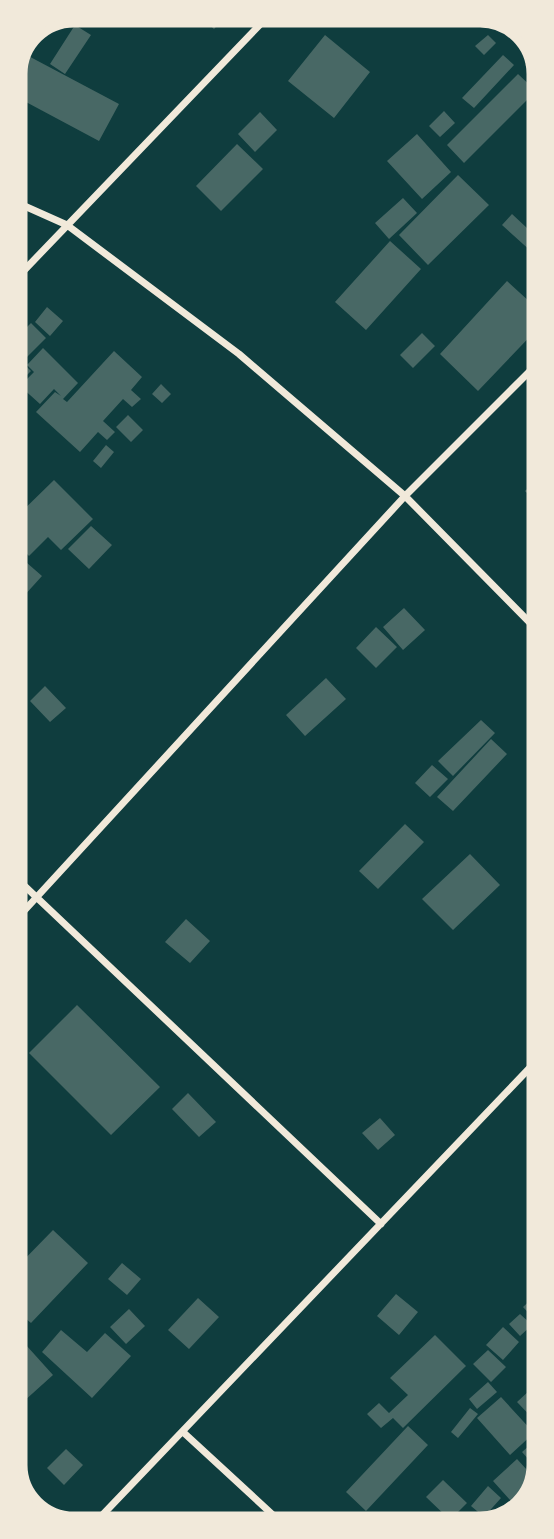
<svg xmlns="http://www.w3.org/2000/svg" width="554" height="1539" viewBox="0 0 554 1539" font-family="Arial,sans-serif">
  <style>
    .building { fill: #486865 }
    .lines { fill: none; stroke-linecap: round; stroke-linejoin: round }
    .minor { stroke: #f1e9da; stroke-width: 7 }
    .rim { fill: none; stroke: #f1e9da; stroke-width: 9 }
  </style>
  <rect width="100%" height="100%" fill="#0f3d3e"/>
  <!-- building -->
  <path class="building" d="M74,10L90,11L84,19L71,12Z
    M195,11H231L214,29Z
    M75,25L91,35L65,74L50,64Z
    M325,35L370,72L334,118L288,81Z
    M488,35L496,43L484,55L475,46Z
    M19,51L119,104L99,141L11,94V70Z
    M538,51L541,57V77L539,79L525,65Z
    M503,55L514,65L474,108L462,98Z
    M518,74L536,91L464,163L447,145Z
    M444,111L455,123L440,137L429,126Z
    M260,112L277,130L255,152L238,134Z
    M417,134L451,172L422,199L387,161Z
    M237,144L263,169L221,211L196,186Z
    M458,175L489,205L428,265L399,235Z
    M403,198L417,213L389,239L375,223Z
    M512,214L542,242L533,253L502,225Z
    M390,241L421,269L366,330L335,302Z
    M507,281L542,313V324L478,391L440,354Z
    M47,307L63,321L50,336L35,322Z
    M31,323L46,338L22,362L31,371L17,385L11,380V343Z
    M422,333L435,346L413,368L400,355Z
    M43,348L78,383L63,399L67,402L114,351L142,377L131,390L141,399L132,407L123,399L103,421L115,432L107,440L98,432L80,452L36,412L55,392L61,396L54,389L40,404L20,386L34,372L27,365Z
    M161,384L171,394L162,403L152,394Z
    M128,415L143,430L131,442L116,427Z
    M106,445L114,452L101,468L93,461Z
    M542,475V508L525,491Z
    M54,480L93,519L61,550L48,537L29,556L11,538V522Z
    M91,526L112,545L89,569L68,549Z
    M11,549L42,576L13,608L11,606Z
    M404,608L425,630L403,650L383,627Z
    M376,627L397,647L376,668L356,648Z
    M326,678L346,699L305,736L286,715Z
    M45,686L66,708L50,722L30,701Z
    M481,720L495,733L453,776L438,761Z
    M491,739L507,754L453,811L437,797Z
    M432,765L448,779L430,797L415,783Z
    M405,824L424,842L378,889L359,871Z
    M470,854L500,885L453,930L422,899Z
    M186,919L210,941L190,963L165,942Z
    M77,1005L160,1087L111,1135L29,1053Z
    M188,1093L216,1122L199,1137L172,1109Z
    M380,1118L395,1135L378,1150L362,1133Z
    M53,1230L88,1263L31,1323L12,1307V1272Z
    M122,1263L141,1279L127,1295L108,1279Z
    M538,1293L543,1298V1317L537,1322L523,1307Z
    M396,1294L418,1312L399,1335L377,1316Z
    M198,1298L219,1317L189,1349L168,1330Z
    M129,1309L145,1326L126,1344L110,1327Z
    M520,1314L532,1325L520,1336L509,1324Z
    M503,1327L519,1342L503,1360L486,1345Z
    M61,1330L87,1352L105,1333L131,1356L92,1398L42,1352Z
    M435,1335L466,1366L403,1428L393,1418L381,1428L367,1414L379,1403L389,1413L408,1395L390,1378Z
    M26,1345L53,1375L13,1411V1358Z
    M488,1350L506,1367L491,1382L473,1364Z
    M488,1382L497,1392L477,1409L469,1399Z
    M530,1390L543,1404V1419L538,1424L517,1402Z
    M501,1397L534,1433L510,1455L477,1418Z
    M470,1408L478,1414L458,1438L451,1432Z
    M408,1426L428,1445L366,1511L346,1492Z
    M539,1437L543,1442V1448L529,1460L522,1452Z
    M66,1449L83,1465L64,1485L47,1468Z
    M517,1459L538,1482L531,1503L520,1511L493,1481Z
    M443,1480L467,1503L450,1520L426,1497Z
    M488,1486L501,1498L484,1517L471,1506Z
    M245,1517L257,1527L236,1528Z"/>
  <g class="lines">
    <!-- minor -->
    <path class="minor" d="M11,200L67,225L239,354L405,496L542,635
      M11,284L273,11
      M12,874L381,1224
      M12,924L405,496L542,359
      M183,1432L286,1527
      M90,1528L543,1054"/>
  </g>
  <!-- crop -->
  <path d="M0 0H554V1539H0ZM74 23H480A51 51 0 0 1 531 74V1465A51 51 0 0 1 480 1516H74A51 51 0 0 1 23 1465V74A51 51 0 0 1 74 23Z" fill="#f1e9da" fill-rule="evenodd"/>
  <path class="rim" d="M74 23H480A51 51 0 0 1 531 74V1465A51 51 0 0 1 480 1516H74A51 51 0 0 1 23 1465V74A51 51 0 0 1 74 23Z"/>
</svg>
